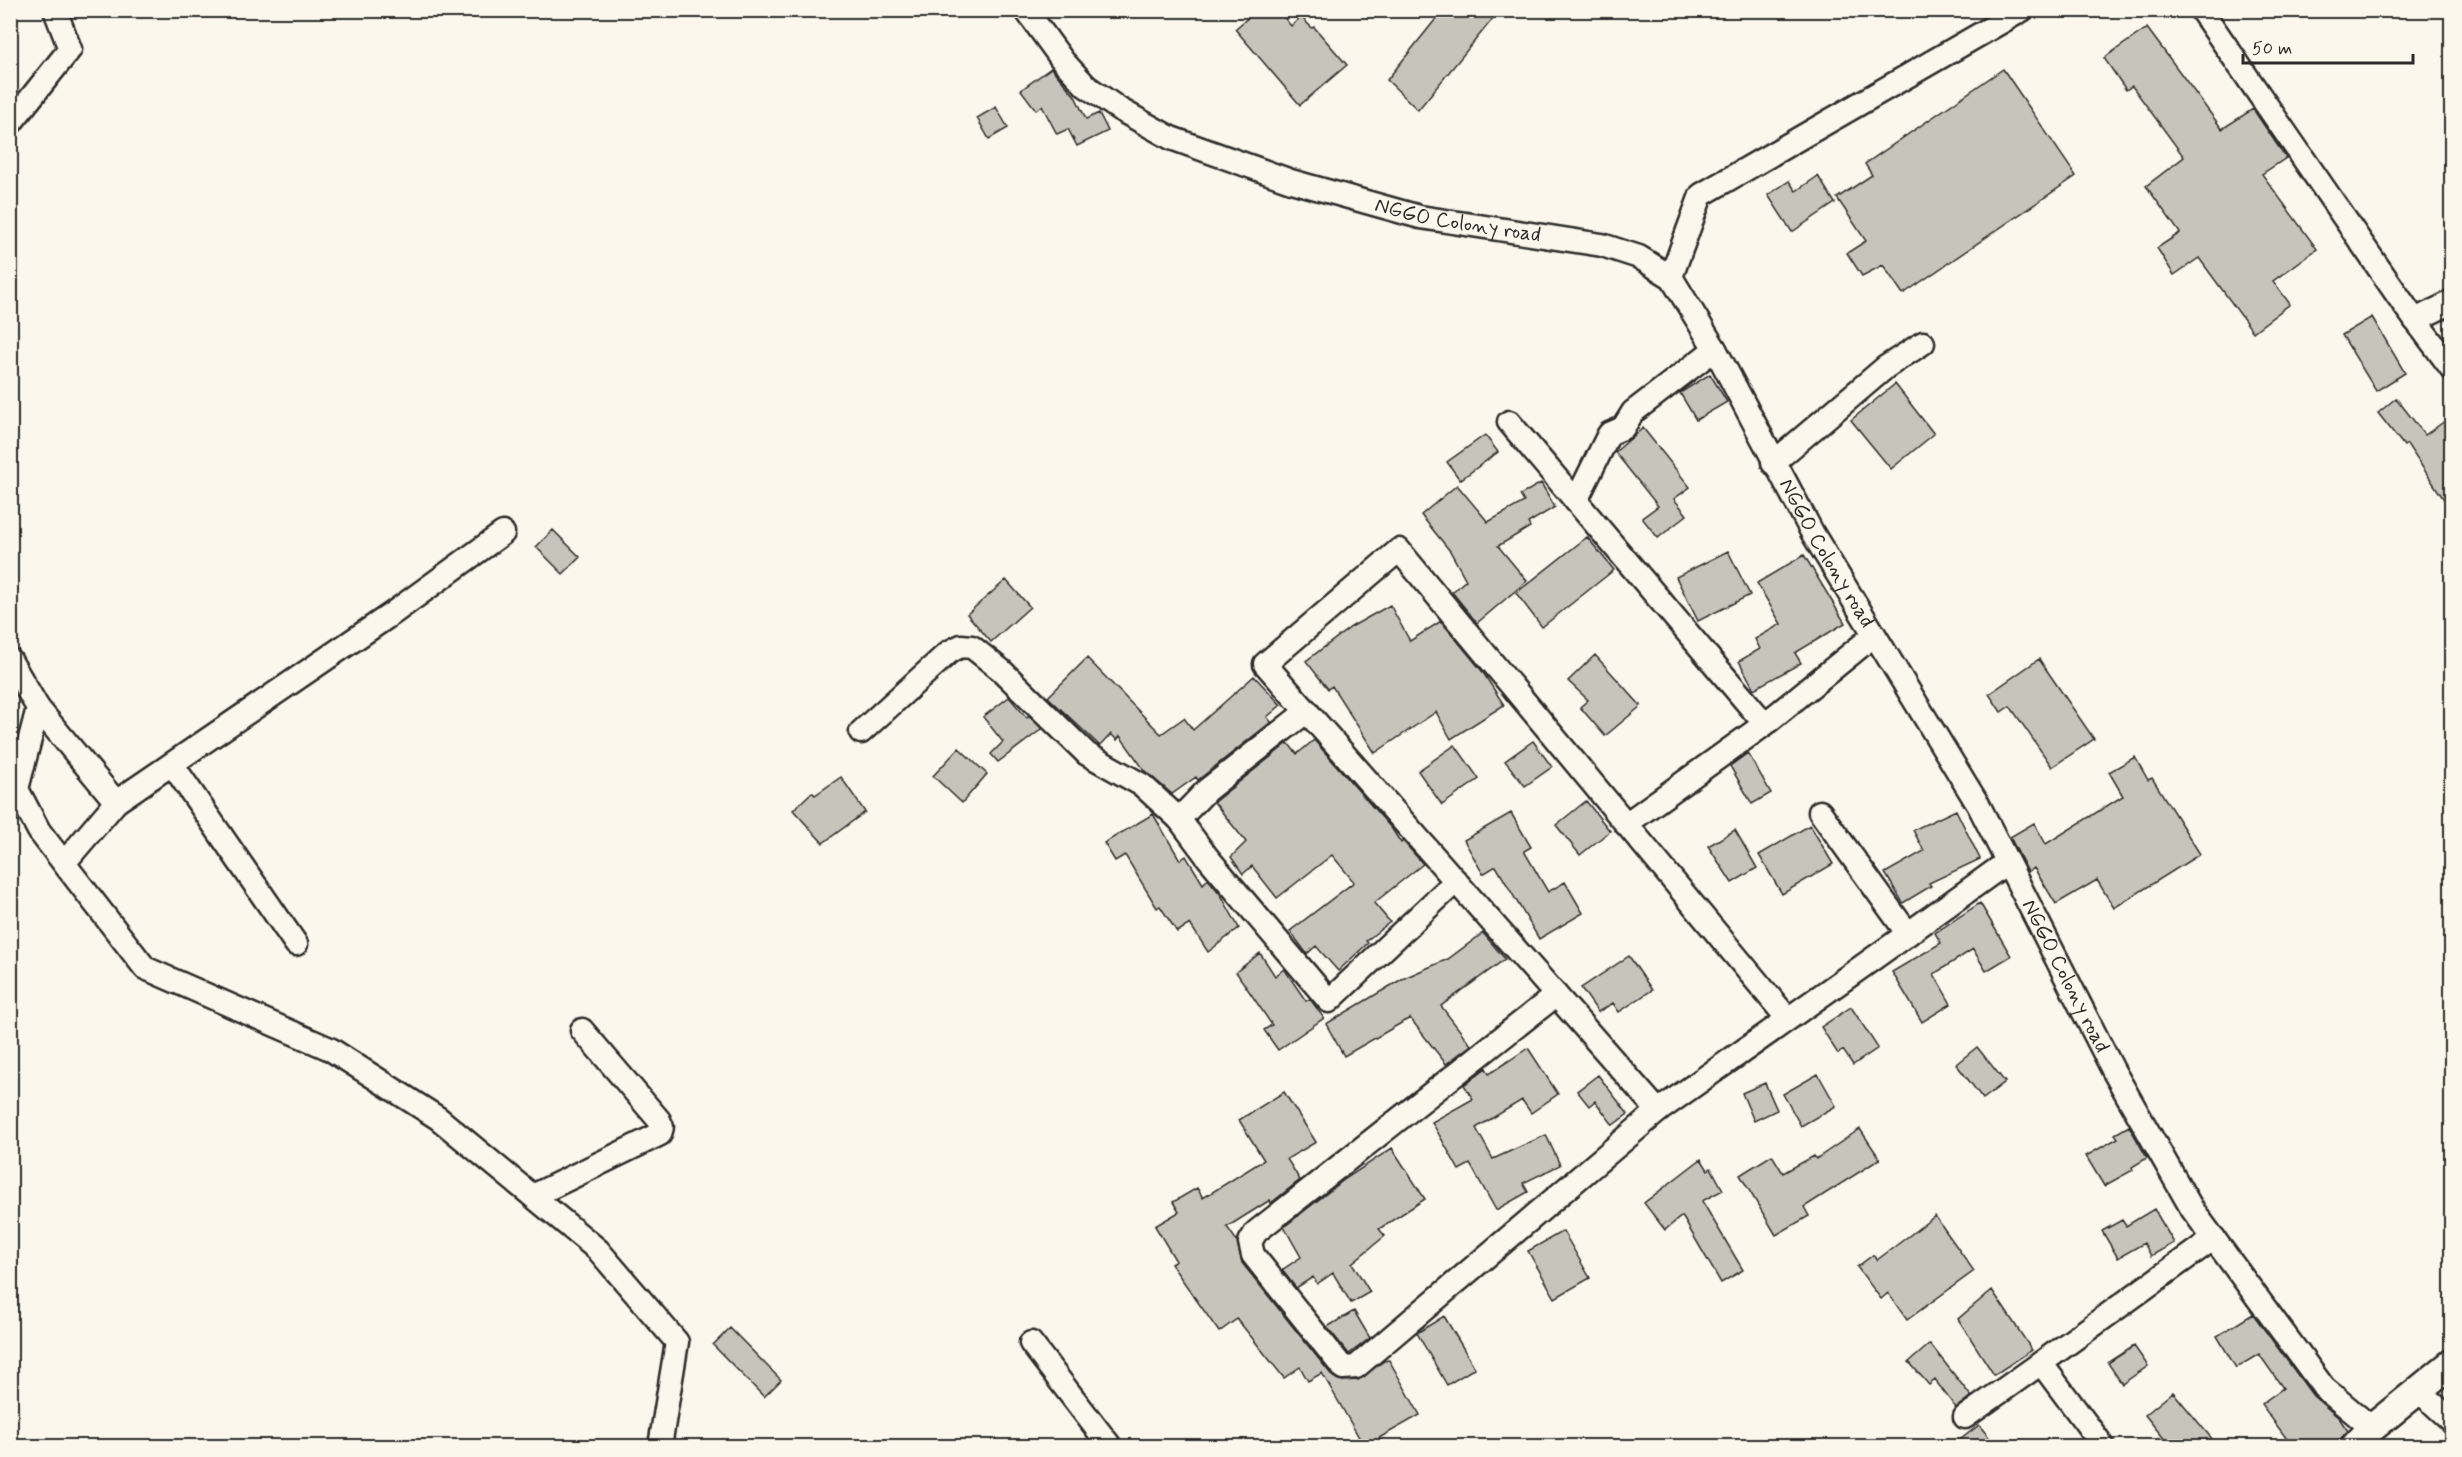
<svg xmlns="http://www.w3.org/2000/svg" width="2462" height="1457" viewBox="0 0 2462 1457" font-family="Mynerve,sans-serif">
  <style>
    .building { fill: #c7c4bc; stroke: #2b2b2b; stroke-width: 1.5 }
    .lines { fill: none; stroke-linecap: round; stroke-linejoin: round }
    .minor-casing { stroke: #2b2b2b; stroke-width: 27 }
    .major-casing { stroke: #2b2b2b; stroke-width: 32 }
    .minor { stroke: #fbf7ec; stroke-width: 22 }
    .major { stroke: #fbf7ec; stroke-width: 27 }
    .labels { text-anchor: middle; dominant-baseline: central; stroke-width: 5; stroke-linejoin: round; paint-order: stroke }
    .street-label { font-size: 21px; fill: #2b2b2b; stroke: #fbf7ec }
  </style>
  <rect width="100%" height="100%" fill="#fbf7ec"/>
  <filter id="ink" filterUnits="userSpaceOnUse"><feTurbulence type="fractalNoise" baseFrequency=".0167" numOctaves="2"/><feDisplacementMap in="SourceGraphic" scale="12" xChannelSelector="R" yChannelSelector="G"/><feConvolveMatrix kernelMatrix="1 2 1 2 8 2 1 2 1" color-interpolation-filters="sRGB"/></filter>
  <g filter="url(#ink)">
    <!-- building -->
    <path class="building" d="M1257,10H1278L1291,26L1301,17L1312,28L1314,27L1347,65L1300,105L1235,29Z
      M1443,10H1500L1418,110L1387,80Z
      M2147,28L2222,129L2253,109L2286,158L2262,174L2317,249L2273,281L2290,304L2253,332L2199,258L2174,275L2157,248L2180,233L2146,186L2184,157L2132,86L2126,90L2104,58Z
      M1051,68L1075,96L1086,119L1099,113L1108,131L1077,146L1068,129L1057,134L1042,106L1036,110L1021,90Z
      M2003,69L2076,176L1903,294L1883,265L1862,276L1847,253L1866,241L1837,198L1872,175L1865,164Z
      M996,107L1008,128L989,139L977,118Z
      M1818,176L1835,203L1792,232L1768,195L1789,181L1796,191Z
      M2372,317L2405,373L2376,391L2342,335Z
      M1710,374L1727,402L1696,420L1680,393Z
      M1895,384L1934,434L1891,469L1851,420Z
      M2396,398L2425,435L2445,421L2451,430V510L2407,444L2404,446L2378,413Z
      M1643,428L1690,487L1674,499L1687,515L1658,538L1642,518L1658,506L1615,452Z
      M1485,435L1498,452L1460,480L1447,462Z
      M1541,483L1555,507L1528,523L1530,527L1498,546L1527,581L1477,623L1452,592L1466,580L1450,551L1421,515L1457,485L1488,522L1524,502L1520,495Z
      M553,530L580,557L563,574L536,547Z
      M1587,537L1614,570L1542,627L1516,593Z
      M1728,551L1750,595L1698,621L1676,577Z
      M1804,555L1845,623L1795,653L1801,663L1754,689L1739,661L1760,649L1755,639L1781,624L1757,583Z
      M1006,580L1030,607L991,642L967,614Z
      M1390,605L1410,641L1441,621L1482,671L1504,705L1451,739L1436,712L1375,753L1332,686L1328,689L1306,661L1351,627Z
      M1595,655L1641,706L1605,736L1580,707L1588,700L1568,681Z
      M1087,658L1161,734L1184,718L1193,730L1254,676L1281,705L1267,717L1271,722L1198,780L1196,777L1172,794L1145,771L1120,736L1117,740L1111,734L1100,746L1048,697Z
      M2039,659L2094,739L2052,767L2010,706L2001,712L1989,694Z
      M1009,697L1027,718L1029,716L1042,729L998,762L991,754L1003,742L983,717Z
      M1314,740L1392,829L1401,843L1403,841L1423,864L1374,903L1390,922L1366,941L1368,943L1338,971L1316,946L1307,954L1290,931L1354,882L1332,855L1277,898L1252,866L1243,874L1231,857L1246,842L1214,802L1288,743L1297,754Z
      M1533,741L1552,767L1525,786L1505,761Z
      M1455,745L1479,779L1442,805L1418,771Z
      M959,748L987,774L962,803L933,776Z
      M1748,753L1771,793L1752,804L1730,766Z
      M2135,757L2148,780L2152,778L2200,854L2114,908L2097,880L2056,904L2034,868L2028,872L2010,837L2034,823L2046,844L2123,796L2109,772Z
      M841,777L865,812L823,843L793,810L812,792L815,795Z
      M1586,801L1610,831L1580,855L1556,825Z
      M1956,810L1980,859L1929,883L1931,886L1903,903L1885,873L1924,851L1913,830Z
      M1511,813L1531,847L1524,851L1548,892L1565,882L1583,913L1539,939L1496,866L1483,874L1464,840Z
      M1153,814L1180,860L1186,856L1203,884L1208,879L1221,895L1239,928L1208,952L1190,924L1177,932L1160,906L1157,908L1125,855L1115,861L1104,843Z
      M1810,825L1833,864L1782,894L1759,855Z
      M1735,830L1757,868L1732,883L1708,846Z
      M1980,903L2011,956L1986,971L1973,949L1934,974L1951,1004L1922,1022L1892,972L1941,943L1935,933Z
      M1483,933L1505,959L1441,1006L1471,1045L1446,1064L1410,1018L1344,1056L1326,1024L1402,979L1448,959Z
      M1260,953L1275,976L1284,969L1306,1001L1310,999L1324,1018L1278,1050L1264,1030L1272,1025L1236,972Z
      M1629,956L1652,990L1619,1012L1613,1003L1598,1012L1581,988Z
      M1851,1007L1878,1048L1853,1065L1843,1050L1838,1054L1821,1027Z
      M1977,1047L2005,1082L1983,1099L1956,1064Z
      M1528,1048L1558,1094L1531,1113L1522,1100L1476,1128L1493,1159L1546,1135L1560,1165L1523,1183L1528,1192L1496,1210L1470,1164L1459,1170L1432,1122L1473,1099L1464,1085L1486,1068L1489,1074Z
      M1818,1074L1836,1106L1801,1126L1783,1094Z
      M1598,1075L1628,1114L1613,1125L1595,1101L1589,1106L1577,1091Z
      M1765,1083L1777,1110L1754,1121L1742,1093Z
      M1284,1092L1316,1142L1287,1159L1300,1180L1271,1203L1270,1200L1227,1227L1237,1241L1242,1263L1333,1377L1343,1381L1358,1380L1384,1361L1389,1360L1420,1415L1379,1438L1386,1446H1364L1322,1373L1308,1381L1300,1367L1284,1378L1237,1319L1219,1332L1171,1264L1176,1261L1155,1226L1179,1212L1173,1202L1197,1188L1203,1198L1264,1160L1239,1120Z
      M2129,1126L2147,1158L2132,1167L2133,1170L2104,1186L2086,1156L2118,1138L2115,1134Z
      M1860,1129L1880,1159L1804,1207L1809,1216L1776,1235L1740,1175L1772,1155L1783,1173L1814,1156L1816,1159Z
      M1392,1148L1425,1199L1379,1229L1385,1236L1352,1263L1370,1292L1351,1303L1333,1273L1317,1284L1313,1277L1296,1288L1282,1270L1301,1257L1284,1227L1345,1179Z
      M1701,1159L1708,1170L1711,1168L1723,1190L1702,1201L1743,1270L1721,1283L1682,1216L1665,1230L1644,1203Z
      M2154,1209L2174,1243L2151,1256L2144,1243L2118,1258L2102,1231L2122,1220L2126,1226Z
      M1935,1216L1974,1271L1907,1320L1888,1293L1881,1299L1857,1267L1873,1255L1877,1260Z
      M1563,1231L1590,1278L1555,1298L1528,1251Z
      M1992,1290L2032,1350L1994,1375L1958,1319Z
      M1354,1311L1370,1338L1349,1354L1327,1327Z
      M2253,1314L2313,1396L2339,1418L2348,1431L2333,1446H2292L2261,1404L2283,1388L2259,1354L2236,1368L2217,1336Z
      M1444,1316L1475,1368L1447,1385L1417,1333Z
      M730,1328L781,1380L764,1397L713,1345Z
      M1930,1344L1971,1396L1956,1408L1935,1380L1929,1385L1909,1362Z
      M2134,1346L2148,1366L2122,1384L2108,1363Z
      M2173,1392L2218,1446H2170L2145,1415Z
      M1979,1425L1996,1446H1952Z"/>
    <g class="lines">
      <!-- minor casing -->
      <g class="minor-casing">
        <g id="minor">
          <path id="s1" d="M1026,10L1063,61L1086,86L1119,109L1171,138L1291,181L1420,217L1602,245L1639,257L1671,277L1715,349L1813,534L1979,806L2113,1070L2192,1209L2324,1388L2372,1428"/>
          <path d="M2201,10L2407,309L2452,369"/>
          <path d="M10,124L70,49L55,10"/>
          <path d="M1671,277L1701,195L2022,10"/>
          <path d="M2415,320L2452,302"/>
          <path d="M1509,422L1765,724L1873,636"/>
          <path d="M1773,463L1886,367L1923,343"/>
          <path d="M1576,501L1609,434L1623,428L1633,412L1715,349"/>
          <path d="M10,660L38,708L17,789L39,831L145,968L330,1049L438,1118L598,1250L677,1342L660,1446"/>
          <path d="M38,708L116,802L393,613L503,533"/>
          <path d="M861,732L949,652L961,646L972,647L1001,670L1087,754L1142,785L1179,819L1208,858L1329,1001L1456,881"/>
          <path d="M172,764L296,944"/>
          <path d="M1820,812L1908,934"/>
          <path d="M1179,819L1207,790L1307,711"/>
          <path d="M1626,824L1765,724"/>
          <path d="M64,863L116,802"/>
          <path d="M1556,995L1256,1232L1250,1242L1253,1255L1343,1368L1356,1367L1658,1111"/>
          <path d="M1788,1019L1399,550L1265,664L1658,1111C1774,1029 1891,947 2006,863"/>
          <path d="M533,1196L660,1134L662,1127L659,1120L582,1030"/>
          <path d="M1031,1343L1110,1446"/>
          <path d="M2418,1390L2452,1421"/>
          <path d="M1965,1417L2041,1363"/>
          <path d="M2103,1446L2041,1363L2214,1238"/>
        </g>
      </g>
      <!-- major casing -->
      <g class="major-casing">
        <path id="major" d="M2355,1446L2372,1428L2452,1363"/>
      </g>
      <!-- minor -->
      <use href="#minor" class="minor"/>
      <!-- major -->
      <use href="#major" class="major"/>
    </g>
  </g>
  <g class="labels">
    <!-- street labels -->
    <g class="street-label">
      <text stroke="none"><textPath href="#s1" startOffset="496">NGGO Colony road</textPath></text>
      <text stroke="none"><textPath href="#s1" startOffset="1036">NGGO Colony road</textPath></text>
      <text stroke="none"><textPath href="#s1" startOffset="1522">NGGO Colony road</textPath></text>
    </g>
  </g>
  <!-- margin -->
  <rect width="2462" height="1457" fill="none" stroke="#fbf7ec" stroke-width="36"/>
  <rect x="18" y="18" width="2426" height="1421" fill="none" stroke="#2b2b2b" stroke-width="2" filter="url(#ink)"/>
  <!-- scale -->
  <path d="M2243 54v9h170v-9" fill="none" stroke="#2b2b2b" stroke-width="3"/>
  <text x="2252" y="54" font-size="18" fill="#2b2b2b" stroke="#fbf7ec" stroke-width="4.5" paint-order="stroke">50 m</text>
</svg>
